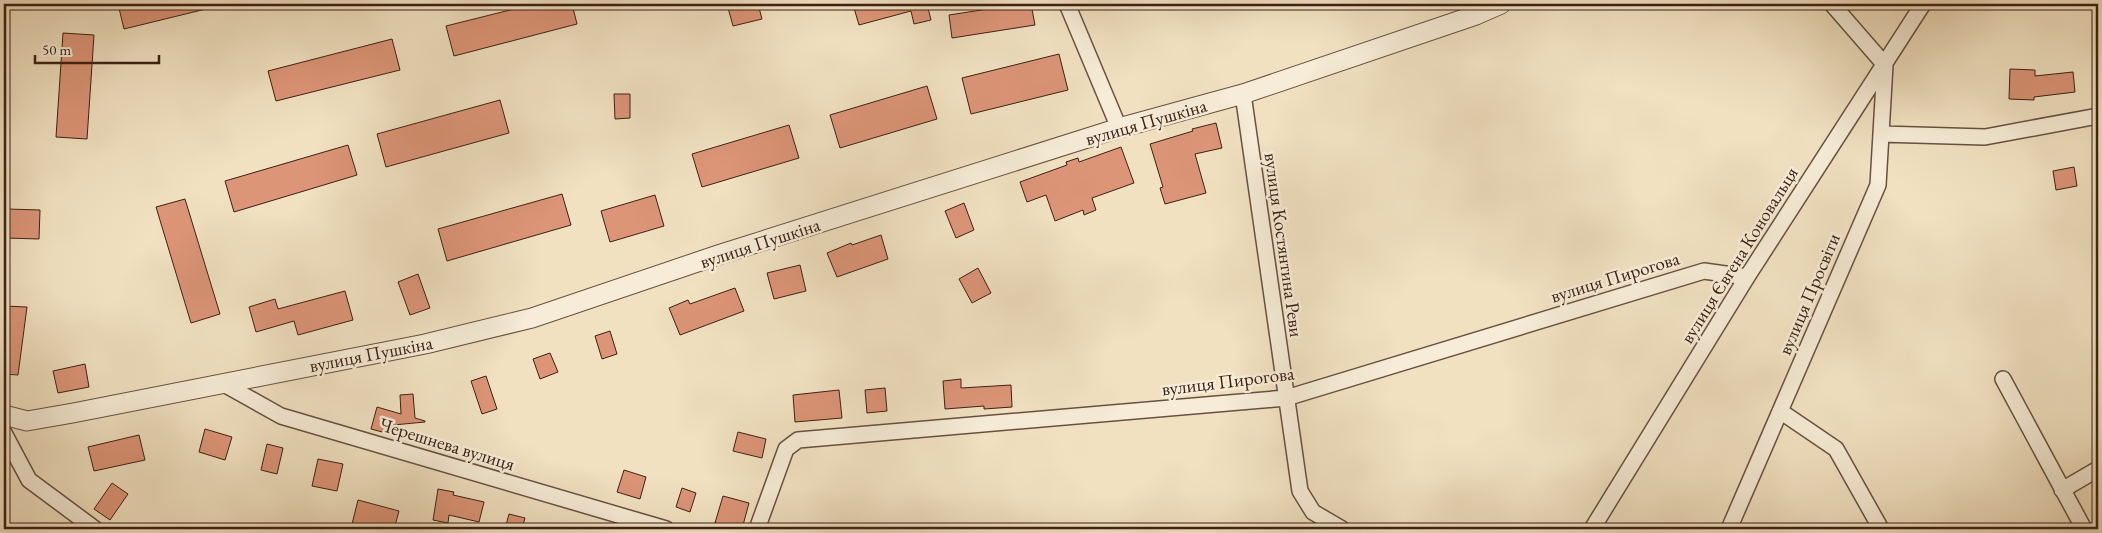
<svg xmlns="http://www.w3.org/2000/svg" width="2102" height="533" viewBox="0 0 2102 533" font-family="'EB Garamond',serif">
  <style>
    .building { fill: #dc9577; stroke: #3c2016 }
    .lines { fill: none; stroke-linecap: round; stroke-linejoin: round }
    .minor-casing { stroke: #695041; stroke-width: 18 }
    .tertiary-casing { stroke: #695041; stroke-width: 21 }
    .minor { stroke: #f6ecd7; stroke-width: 15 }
    .tertiary { stroke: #f6ecd7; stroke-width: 19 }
    .labels { text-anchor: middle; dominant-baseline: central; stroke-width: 5; stroke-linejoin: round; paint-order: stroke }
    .street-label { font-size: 19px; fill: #3c2016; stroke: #f6ecd7 }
  </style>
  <rect width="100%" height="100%" fill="#f1e1c1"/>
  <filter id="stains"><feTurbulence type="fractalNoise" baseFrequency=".004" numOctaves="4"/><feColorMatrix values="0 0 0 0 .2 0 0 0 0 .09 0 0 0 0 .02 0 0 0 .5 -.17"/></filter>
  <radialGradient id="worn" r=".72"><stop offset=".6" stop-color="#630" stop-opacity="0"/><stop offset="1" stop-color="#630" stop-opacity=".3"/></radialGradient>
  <!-- building -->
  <path class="building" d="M118,4H205L206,9L124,29Z
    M534,4H572L577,24L454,56L446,26Z
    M727,4H758L762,19L733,26Z
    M870,4H927L931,20L914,24L911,11L859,25L854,8Z
    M1021,4H1031L1035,25L952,38L949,15Z
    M63,33L94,35L87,139L56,137Z
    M392,39L400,70L276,101L268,71Z
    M1059,54L1068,90L971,114L962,78Z
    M2010,69L2035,70V76L2073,72L2075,92L2034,97V100L2009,99Z
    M927,86L937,119L840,148L830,115Z
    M614,94H630V118L615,119Z
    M500,100L509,133L386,167L377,134Z
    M1216,123L1222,148L1195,154L1206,193L1165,204L1160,188L1163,187L1150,144L1193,131L1192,129Z
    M789,125L799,158L702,187L692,154Z
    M348,145L357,175L234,212L225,181Z
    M1121,147L1134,183L1092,198L1096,210L1084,215L1083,210L1055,221L1046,195L1027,202L1020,182L1067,165L1066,162L1078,158L1079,162Z
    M2074,167L2077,186L2056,190L2053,171Z
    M562,194L571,225L447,261L438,229Z
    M655,195L664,226L610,242L601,211Z
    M185,199L220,314L191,323L156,207Z
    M964,203L974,230L956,238L945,211Z
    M7,209L40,210L39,239L6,238Z
    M881,235L888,259L837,277L827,253L851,243L852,245Z
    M800,265L806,291L774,299L767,273Z
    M978,268L991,293L972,303L959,279Z
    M418,274L430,308L410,315L398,282Z
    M735,288L744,311L680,335L669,308L688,300L690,304Z
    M345,291L353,320L298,335L294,321L256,332L249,307L275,299L278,309Z
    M4,306L27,307L18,375L4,374Z
    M610,331L617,354L602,359L595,336Z
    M550,353L558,372L540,379L533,359Z
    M85,364L89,387L58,393L53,371Z
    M486,376L497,409L482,414L471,381Z
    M961,379V388L1011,385L1012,407L984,409V406L945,409L943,381Z
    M885,388L887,411L867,413L865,390Z
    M839,390L842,418L795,422L793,395Z
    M413,394L415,418L425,421V422L393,425L390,434L371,429L377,407L401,414L400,395Z
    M205,429L232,437L225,460L199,452Z
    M738,432L766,439L762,458L733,451Z
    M139,435L145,460L94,471L88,447Z
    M267,444L283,448L277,474L261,470Z
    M318,459L343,464L337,491L312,486Z
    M624,470L646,477L640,499L617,492Z
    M112,483L128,494L110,520L94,509Z
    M682,488L696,493L690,512L676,507Z
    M438,489L454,492L453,495L484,502L479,522L449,515L448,523L433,520Z
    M723,496L749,503L742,529L715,523Z
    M358,500L399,511L394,529H371L352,524Z
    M509,514L525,518L522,529H505Z"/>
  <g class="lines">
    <!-- minor casing -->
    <g class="minor-casing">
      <path id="minor" d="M1067,4L1119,128
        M1243,94L1300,491L1313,512L1342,529
        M1881,134L1985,137L2098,116
        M2003,379L2084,529
        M222,383L281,416L666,529
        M1780,411L1836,449L1881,529
        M4,433L29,480L95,529
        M2062,490L2098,469
        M757,529L786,449L798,440L1286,398L1704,271L1747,277
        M1592,529L1747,277L1923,4
        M1729,529L1878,185L1885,65L1832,4"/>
    </g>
    <!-- tertiary casing -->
    <g class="tertiary-casing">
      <path id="tertiary" d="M4,415L27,421L73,413L425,344L532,318L718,255L1119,128L1243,94L1476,15L1501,4"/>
    </g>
    <!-- minor -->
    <use href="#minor" class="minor"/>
    <!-- tertiary -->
    <use href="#tertiary" class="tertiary"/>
  </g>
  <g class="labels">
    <!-- street labels -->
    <g class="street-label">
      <text transform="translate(1146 122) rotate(-16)">вулиця Пушкіна</text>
      <text transform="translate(760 243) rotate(-18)">вулиця Пушкіна</text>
      <text transform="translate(1284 245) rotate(82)">вулиця Костянтина Реви</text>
      <text transform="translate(1739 255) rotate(-58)">вулиця Євгена Коновальця</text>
      <text transform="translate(1615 277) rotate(-17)">вулиця Пирогова</text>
      <text transform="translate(1809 294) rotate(-67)">вулиця Просвіти</text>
      <text transform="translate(371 354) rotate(-11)">вулиця Пушкіна</text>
      <text transform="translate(1228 381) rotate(-7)">вулиця Пирогова</text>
      <text transform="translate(447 444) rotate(17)">Черешнева вулиця</text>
    </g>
  </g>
  <!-- margin -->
  <rect width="2102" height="533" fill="none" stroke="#f1e1c1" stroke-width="20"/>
  <rect x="5" y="5" width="2092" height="523" fill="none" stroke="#3c2016" stroke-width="2.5"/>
  <rect x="10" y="10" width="2082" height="513" fill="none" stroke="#3c2016"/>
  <!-- scale -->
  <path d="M35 55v8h124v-8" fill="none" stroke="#3c2016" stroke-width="2.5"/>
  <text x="42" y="55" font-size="15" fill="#3c2016" stroke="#f6ecd7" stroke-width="4" paint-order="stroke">50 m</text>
  <rect width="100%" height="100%" filter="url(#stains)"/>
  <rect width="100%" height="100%" fill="url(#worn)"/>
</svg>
